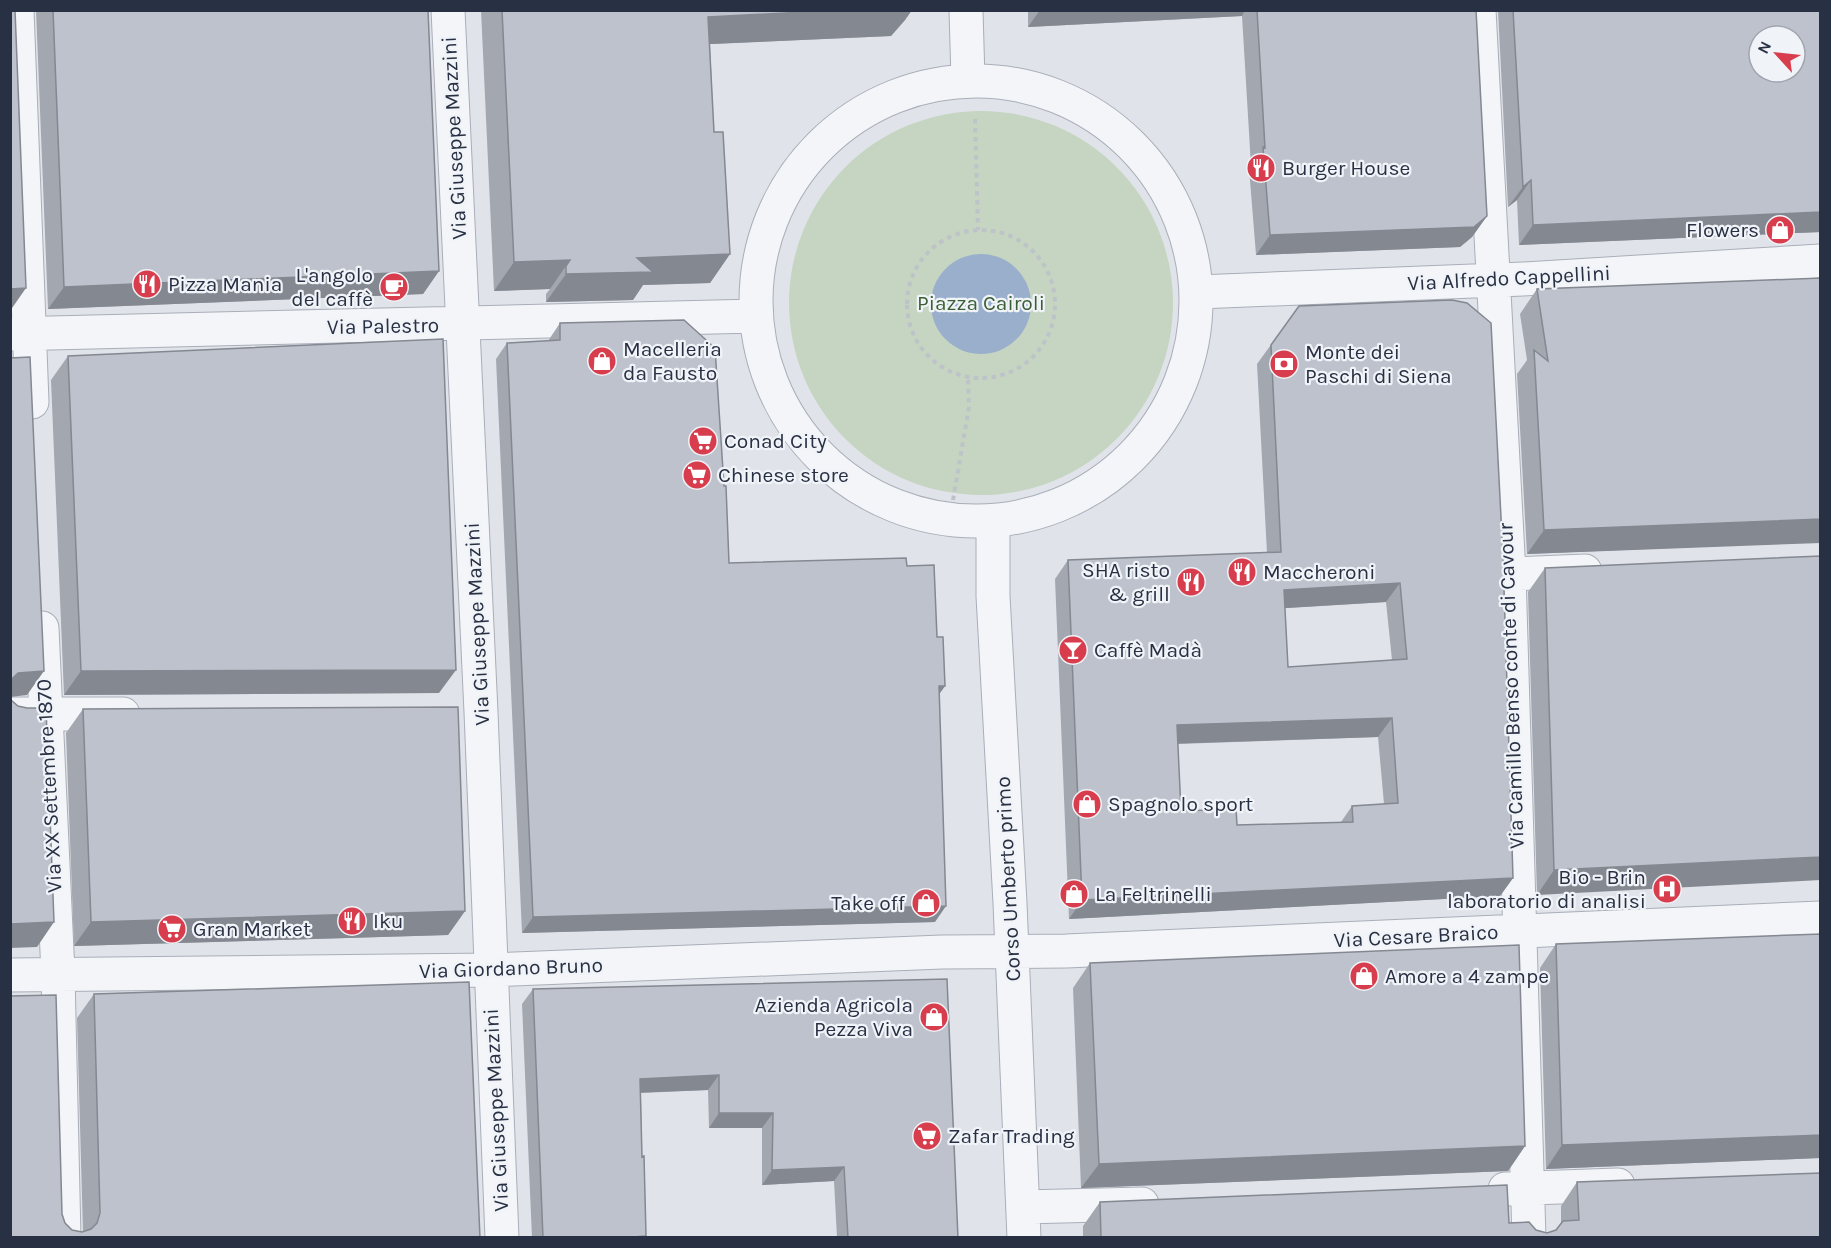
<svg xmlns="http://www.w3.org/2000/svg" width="1831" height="1248" viewBox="0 0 1831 1248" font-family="Karla,sans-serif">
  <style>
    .green { fill: #c5d5c1 }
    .water { fill: #99afcc }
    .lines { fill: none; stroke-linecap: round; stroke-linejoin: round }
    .street-casing { stroke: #a9aeb8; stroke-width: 35 }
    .path { stroke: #bec2c9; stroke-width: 4; stroke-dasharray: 4.5 4.5; stroke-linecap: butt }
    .street { stroke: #f3f5f8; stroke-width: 33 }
    .wall { fill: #a3a7b0; fill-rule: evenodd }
    .shaded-wall { fill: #848890 }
    .building { fill: #bdc2cd; stroke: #848890; stroke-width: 1.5; fill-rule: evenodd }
    .labels { text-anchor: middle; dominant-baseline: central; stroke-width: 4.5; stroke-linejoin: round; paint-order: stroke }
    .street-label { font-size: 21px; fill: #283043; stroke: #f0f3f7 }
    .poi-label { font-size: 21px; fill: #283043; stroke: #f0f3f7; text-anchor: start }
    .park-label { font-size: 21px; fill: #3a5f34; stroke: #f0f3f7 }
  </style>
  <rect width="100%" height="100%" fill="#e0e4ea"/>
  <!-- green -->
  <path class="green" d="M789 303a192 192 0 1 1 384 0a192 192 0 1 1-384 0Z"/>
  <!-- water -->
  <path class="water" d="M931 304a50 50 0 1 1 100 0a50 50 0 1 1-100 0Z"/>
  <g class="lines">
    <!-- street casing -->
    <g class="street-casing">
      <path id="street" d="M17,10L32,402
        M448,10L481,712L502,1238
        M966,10L968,80
        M1479,10L1509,574L1529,1238
        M756 301a220 220 0 1 1 440 0a220 220 0 1 1-440 0Z
        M1198,292L1523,279L1820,261
        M10,334L756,316
        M993,521V596L1010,903L1024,1238
        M1509,574L1585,571
        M42,628L58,973L64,1238
        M10,714H123
        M10,975L491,970L942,952L1066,951L1820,918
        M1505,1189L1618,1185
        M1023,1207L1142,1204"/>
    </g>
    <!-- path -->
    <path class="path" d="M975,119L978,230
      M907 304a74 74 0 1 1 148 0a74 74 0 1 1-148 0Z
      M953,500L969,407L968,376"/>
    <!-- street -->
    <use href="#street" class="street"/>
  </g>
  <!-- wall -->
  <path class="wall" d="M36,10H428L439,271L423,294L48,309Z
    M481,10H912L905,20L891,36L710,44L714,132L730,254L710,283L643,285L633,300L546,302V294L550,289L494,291Z
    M1028,10H1476L1487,216L1472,237L1460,247L1256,255L1249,168L1251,166L1242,16L1028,27Z
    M1498,10H1821V232L1519,245L1517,200L1508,207Z
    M1537,289L1819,542L1527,554L1517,374L1527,360L1520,314Z
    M1299,306L1513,878L1500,896L1069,919L1055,579L1068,560L1267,553L1257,364ZM1386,602L1392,660L1288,667L1285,608ZM1378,737L1384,804L1352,806L1341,822L1237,825L1181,811L1178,744Z
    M560,323L729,563L907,566L937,637L945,686L939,694L935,922L522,933L496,359L507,343L548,341Z
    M68,356L439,693L64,695L51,380Z
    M1821,556L1537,895L1528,592L1545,568Z
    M83,709L465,911L448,935L74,946L66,733Z
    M1821,934L1820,1158L1546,1169L1540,968L1556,944Z
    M1090,963L1525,1146L1508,1171L1081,1188L1073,988Z
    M947,979L958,1238H837L834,1181L762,1185V1128H709L708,1090L641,1093L642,1157L646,1236L645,1238H532L522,1004L533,989Z
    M94,994L480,1238H10L62,1214L65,1223L72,1230L83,1232L77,1018Z
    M1577,1182L1821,1238H1083V1226L1100,1202L1509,1223L1547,1233L1556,1230L1561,1223V1206Z"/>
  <!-- shaded-wall -->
  <path class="shaded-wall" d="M840,10H912L905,20L891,36L689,45L708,17Z
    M1040,10H1245L1242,16L1028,27Z
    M1531,180L1517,200L1508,207L1523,187Z
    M1821,212V232L1519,245L1533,225Z
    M1487,216L1472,237L1460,247L1256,255L1270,235Z
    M730,254L710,283L643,285L633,300L546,302L566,274L637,258Z
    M570,260L550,289L494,291L514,262Z
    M439,271L423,294L48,309L64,287Z
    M26,288L10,311V289Z
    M1821,519V543L1527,554L1544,530Z
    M1400,583L1386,602L1271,609L1284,590Z
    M456,670L439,693L64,695L81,671Z
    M44,671L27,695L10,697V681L18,673Z
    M939,686H945L933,703Z
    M1392,718L1378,737L1163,744L1177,725Z
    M1821,857V880L1537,895L1554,870Z
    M1513,878L1500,896L1069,919L1082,900Z
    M946,906L935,922L522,933L533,917Z
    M465,911L448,935L74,946L91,922Z
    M54,922L37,947L10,948V924Z
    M719,1075L708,1090L630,1093L640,1079Z
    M719,1113H773L762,1128H709Z
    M1821,1135L1820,1158L1546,1169L1562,1145Z
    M1525,1146L1508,1171L1081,1188L1099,1164Z
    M844,1167L834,1181L762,1185L772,1170Z
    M646,1236L645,1238H619L620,1237Z"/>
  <!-- building -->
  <path class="building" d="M10,10H15L26,288L10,289Z
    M53,10H428L439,271L64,287Z
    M502,10H840L708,17L714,132H723L730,254L637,258L653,272L566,274V266L570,260L514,262Z
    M1257,10H1476L1487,216L1474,227L1270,235L1263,147L1265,148Z
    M1513,10H1821V212L1533,225L1531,180L1523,187ZM1759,36H1795V72H1759Z
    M1821,278V519L1544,530L1534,350L1548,361L1537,289Z
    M1452,300L1467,303L1491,323L1503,556L1513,878L1082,900L1068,560L1281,552L1271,345L1299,306ZM1400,583L1407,659L1288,667L1284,590ZM1392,718L1398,803L1352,806L1353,822L1237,825L1236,809L1181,811L1177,725Z
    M684,320L715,348L724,486H726L729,563L906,558L907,566L934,565L937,637H943L945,686H939L946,906L533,917L507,343L560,340V323Z
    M443,339L456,670L81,671L68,356Z
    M30,357L44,671L18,673L11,680L10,682V358Z
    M1821,556V857L1554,870L1545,568Z
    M10,697L11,700L18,706L27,708H46L54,922L10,924Z
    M458,707L465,911L91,922L83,709Z
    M1821,934V1135L1562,1145L1556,944Z
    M1519,945L1525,1146L1099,1164L1090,963Z
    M947,979L958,1238H848L844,1167L772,1170L773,1113H719V1075L640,1079L642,1157L644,1156L646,1236L620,1238H543L533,989Z
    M469,982L480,1238H10V996L56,995L62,1214L65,1223L72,1230L82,1232L91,1229L97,1223L100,1213L94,994Z
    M1821,1173V1238H1101L1100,1202L1507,1185L1509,1223L1529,1222L1536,1230L1547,1233L1556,1230L1563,1221L1579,1220L1577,1182Z"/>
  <!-- icons -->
  <defs>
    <g id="restaurant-disc" transform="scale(1.5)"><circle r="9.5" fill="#d73d4d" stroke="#f0f3f7"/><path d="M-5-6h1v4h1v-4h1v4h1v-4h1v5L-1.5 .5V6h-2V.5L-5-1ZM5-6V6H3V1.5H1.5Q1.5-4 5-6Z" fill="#fff"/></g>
    <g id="shop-disc" transform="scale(1.5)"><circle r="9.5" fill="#d73d4d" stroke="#f0f3f7"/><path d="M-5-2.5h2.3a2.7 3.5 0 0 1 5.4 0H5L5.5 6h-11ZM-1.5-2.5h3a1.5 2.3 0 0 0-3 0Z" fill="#fff"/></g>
    <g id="cafe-disc" transform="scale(1.5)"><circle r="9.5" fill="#d73d4d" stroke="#f0f3f7"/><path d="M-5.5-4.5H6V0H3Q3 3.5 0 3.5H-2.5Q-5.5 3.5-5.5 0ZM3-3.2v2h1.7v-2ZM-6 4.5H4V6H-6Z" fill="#fff"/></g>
    <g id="bank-disc" transform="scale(1.5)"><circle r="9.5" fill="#d73d4d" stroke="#f0f3f7"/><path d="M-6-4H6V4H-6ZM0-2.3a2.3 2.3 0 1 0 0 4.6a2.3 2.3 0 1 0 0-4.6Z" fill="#fff"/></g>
    <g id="supermarket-disc" transform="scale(1.5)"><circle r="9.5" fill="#d73d4d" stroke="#f0f3f7"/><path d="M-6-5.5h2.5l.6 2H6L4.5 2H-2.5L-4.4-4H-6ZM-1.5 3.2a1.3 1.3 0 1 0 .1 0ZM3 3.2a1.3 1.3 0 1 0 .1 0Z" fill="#fff"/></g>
    <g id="bar-disc" transform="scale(1.5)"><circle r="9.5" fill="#d73d4d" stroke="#f0f3f7"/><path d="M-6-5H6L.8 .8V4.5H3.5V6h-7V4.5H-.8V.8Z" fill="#fff"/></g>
    <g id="hospital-disc" transform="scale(1.5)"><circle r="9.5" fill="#d73d4d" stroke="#f0f3f7"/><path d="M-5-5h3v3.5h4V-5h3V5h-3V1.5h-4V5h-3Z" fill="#fff"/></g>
  </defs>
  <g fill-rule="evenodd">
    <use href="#restaurant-disc" x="1261" y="168"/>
    <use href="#shop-disc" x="1780" y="230"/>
    <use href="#restaurant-disc" x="147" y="284"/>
    <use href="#cafe-disc" x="394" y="287"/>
    <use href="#shop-disc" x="602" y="361"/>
    <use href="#bank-disc" x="1284" y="364"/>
    <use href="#supermarket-disc" x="703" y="441"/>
    <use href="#supermarket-disc" x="697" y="475"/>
    <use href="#restaurant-disc" x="1242" y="572"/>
    <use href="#restaurant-disc" x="1191" y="582"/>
    <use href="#bar-disc" x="1073" y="650"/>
    <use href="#shop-disc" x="1087" y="804"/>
    <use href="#hospital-disc" x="1667" y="889"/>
    <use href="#shop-disc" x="1074" y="894"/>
    <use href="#shop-disc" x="926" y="903"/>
    <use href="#restaurant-disc" x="352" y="921"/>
    <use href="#supermarket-disc" x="172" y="929"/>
    <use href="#shop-disc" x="1364" y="976"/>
    <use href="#shop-disc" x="934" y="1017"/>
    <use href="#supermarket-disc" x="927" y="1136"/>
  </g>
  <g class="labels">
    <!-- street labels -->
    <g class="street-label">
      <text transform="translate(454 138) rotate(-93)">Via Giuseppe Mazzini</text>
      <text transform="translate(1509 278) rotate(-3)">Via Alfredo Cappellini</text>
      <text transform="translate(383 326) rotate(-1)">Via Palestro</text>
      <text transform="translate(477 624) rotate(-93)">Via Giuseppe Mazzini</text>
      <text transform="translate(1511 686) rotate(-92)">Via Camillo Benso conte di Cavour</text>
      <text transform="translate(49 786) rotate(-93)">Via XX Settembre 1870</text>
      <text transform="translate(1008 879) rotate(-93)">Corso Umberto primo</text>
      <text transform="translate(1416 936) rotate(-3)">Via Cesare Braico</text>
      <text transform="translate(511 968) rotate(-2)">Via Giordano Bruno</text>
      <text transform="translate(496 1110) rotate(-93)">Via Giuseppe Mazzini</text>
    </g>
    <!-- poi labels -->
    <g class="poi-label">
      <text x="1282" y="168">Burger House</text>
      <text x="1759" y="230" text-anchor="end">Flowers</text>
      <text x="373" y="275" text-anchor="end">L'angolo<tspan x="373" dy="24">del caffè</tspan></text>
      <text x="168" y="284">Pizza Mania</text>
      <text x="623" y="349">Macelleria<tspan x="623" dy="24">da Fausto</tspan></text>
      <text x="1305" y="352">Monte dei<tspan x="1305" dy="24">Paschi di Siena</tspan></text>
      <text x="724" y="441">Conad City</text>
      <text x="718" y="475">Chinese store</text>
      <text x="1170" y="570" text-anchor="end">SHA risto<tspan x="1170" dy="24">&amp; grill</tspan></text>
      <text x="1263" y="572">Maccheroni</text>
      <text x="1094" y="650">Caffè Madà</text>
      <text x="1108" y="804">Spagnolo sport</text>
      <text x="1646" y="877" text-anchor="end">Bio - Brin<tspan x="1646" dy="24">laboratorio di analisi</tspan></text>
      <text x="1095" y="894">La Feltrinelli</text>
      <text x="905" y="903" text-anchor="end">Take off</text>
      <text x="373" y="921">Iku</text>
      <text x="193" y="929">Gran Market</text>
      <text x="1385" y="976">Amore a 4 zampe</text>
      <text x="913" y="1005" text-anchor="end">Azienda Agricola<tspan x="913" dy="24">Pezza Viva</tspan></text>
      <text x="948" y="1136">Zafar Trading</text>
    </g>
    <!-- park labels -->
    <g class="park-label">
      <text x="981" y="303">Piazza Cairoli</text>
    </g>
  </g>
  <!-- border -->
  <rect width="1831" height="1248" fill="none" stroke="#283043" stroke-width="24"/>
  <!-- north arrow -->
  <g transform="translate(1777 54) rotate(297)"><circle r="28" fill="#f0f3f7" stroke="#a0a5af" stroke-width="1.5"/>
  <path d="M0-4.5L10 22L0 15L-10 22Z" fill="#d73d4d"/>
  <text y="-9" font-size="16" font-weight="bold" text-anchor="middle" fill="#283043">N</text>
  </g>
</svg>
